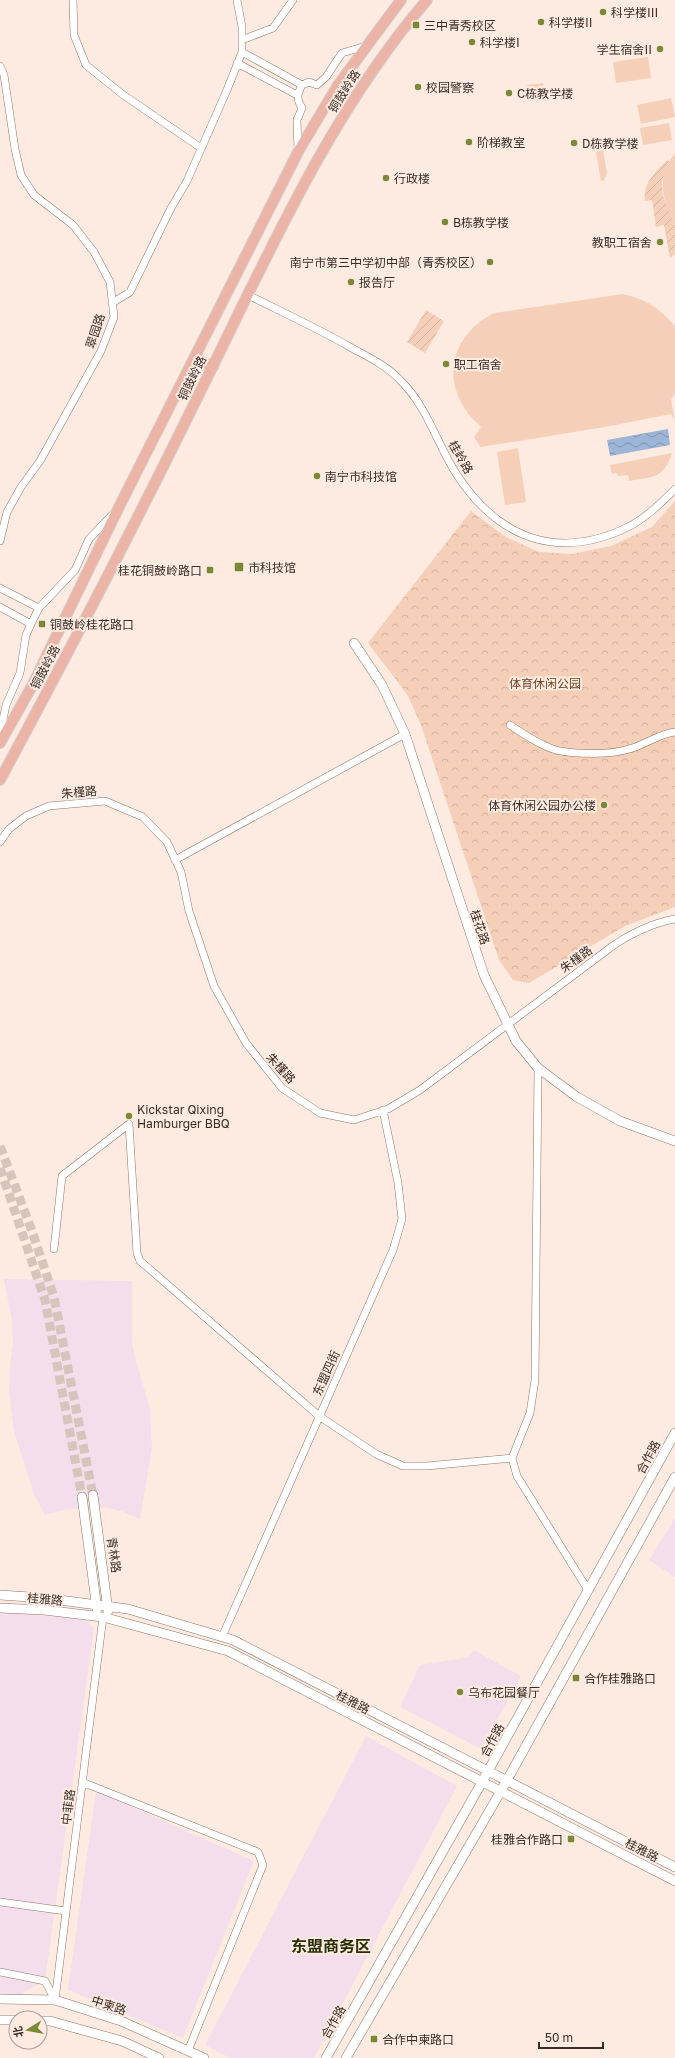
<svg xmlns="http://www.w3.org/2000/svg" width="675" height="2058" viewBox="0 0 675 2058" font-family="'Golos Text','Noto Sans SC',sans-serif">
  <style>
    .commercial { fill: #f4deec }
    .forest { fill: url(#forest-crowns) }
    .garden { fill: url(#garden-furrows) }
    .pitch { fill: #f6cfb9 }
    .water { fill: url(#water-waves) }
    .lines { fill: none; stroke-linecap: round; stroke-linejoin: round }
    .secondary-tunnel { stroke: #d6c5bc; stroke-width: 9; stroke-dasharray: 9 4.5; stroke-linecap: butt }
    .street-casing { stroke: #8e7466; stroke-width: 8 }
    .secondary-casing { stroke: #8e7466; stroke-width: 10 }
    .primary-casing { stroke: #d3d1cf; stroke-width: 12 }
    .street { stroke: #fff; stroke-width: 7 }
    .secondary { stroke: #fff; stroke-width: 9 }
    .primary { stroke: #ecb3a7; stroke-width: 10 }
    .poi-dot { fill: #7b8937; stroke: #fdebe1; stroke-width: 1.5 }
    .labels { text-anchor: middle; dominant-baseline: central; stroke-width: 4; stroke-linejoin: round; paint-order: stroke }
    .poi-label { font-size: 12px; fill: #382d27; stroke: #fdebe1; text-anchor: start }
    .street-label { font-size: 12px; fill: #382d27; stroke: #fdebe1 }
    .park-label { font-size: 12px; fill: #764222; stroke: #fdebe1 }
    .district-label { font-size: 16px; font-weight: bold; fill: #272d05; stroke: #fdebe1 }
  </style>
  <defs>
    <pattern id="forest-crowns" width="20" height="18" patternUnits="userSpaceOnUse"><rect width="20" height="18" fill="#f6cfb9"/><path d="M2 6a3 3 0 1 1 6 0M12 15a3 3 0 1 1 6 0" fill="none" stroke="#d4b29f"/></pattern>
    <pattern id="garden-furrows" width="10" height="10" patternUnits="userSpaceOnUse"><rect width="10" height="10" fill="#f6cfb9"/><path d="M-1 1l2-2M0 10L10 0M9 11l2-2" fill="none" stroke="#d4b29f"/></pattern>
    <pattern id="water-waves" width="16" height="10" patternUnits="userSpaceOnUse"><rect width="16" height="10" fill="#9db5d6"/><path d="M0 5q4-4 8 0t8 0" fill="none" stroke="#8194ae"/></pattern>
  </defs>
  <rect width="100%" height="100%" fill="#fdebe1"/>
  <!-- commercial -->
  <path class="commercial" d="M4,1279L132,1281V1342L135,1357L150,1409L152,1448L140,1519L121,1511L108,1508L91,1507L64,1510L45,1515L34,1494L14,1431L9,1392L10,1366L13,1344L12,1321Z
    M675,1518V1577L649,1560Z
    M0,1612L86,1619L94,1629L45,1981L17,1996L0,1994Z
    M474,1650L521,1676L481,1749L400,1707L420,1665L469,1657Z
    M366,1736L457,1786L314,2058H230L205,2045Z
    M96,1791L254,1861L183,2038L68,1990Z"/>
  <!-- forest -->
  <path class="forest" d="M675,501V907L625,926L529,983L513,980L499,960L421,725L407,694L368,643L471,511L506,537L539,552L572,554L611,546L652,527Z"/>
  <!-- garden -->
  <path class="garden" d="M667,160L669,161L662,182L663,196L675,225V254L670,258L664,225L656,227L652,200L645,201C643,182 655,173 667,160Z
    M426,310L444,321L425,353L407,342Z"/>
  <!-- pitch -->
  <path class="pitch" d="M648,57L651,78L616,83L613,62Z
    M543,83L546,101H529L527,85Z
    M671,98L675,117L641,124L637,105Z
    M669,123L672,140L643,145L640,128Z
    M603,150L607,173L604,180L601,181L596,152Z
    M675,153V225C662,200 656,177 675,153Z
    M623,294C649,301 657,306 675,326V393L671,400L675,421L671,414L605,427L481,447V448L474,437L481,427C440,392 445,338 494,313Z
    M518,448L526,502L505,505L497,452Z
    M672,453C664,479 652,477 629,481L628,475L618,476L617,473L612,474L610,465Z"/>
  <!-- water -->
  <path class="water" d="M668,429L670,445L610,456L607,440Z"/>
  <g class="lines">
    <!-- secondary-tunnel -->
    <path class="secondary-tunnel" d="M0,1146L32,1231L54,1297L93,1495
      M0,1168L45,1300L82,1497"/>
    <!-- street casing -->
    <g class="street-casing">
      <path id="street" d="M73,0L74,35L86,65L122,94L201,148
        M242,40L273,28L293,0
        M242,52L302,85
        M237,63L297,95
        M0,66L4,75L15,149L21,175L34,195L73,225L94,252L110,282L114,317L101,351L40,461L21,487L7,512L0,541
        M298,151L297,120L302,108C296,98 297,95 302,85L309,82L317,85L326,77L342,53L366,46
        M248,295C282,312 317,328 350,347C368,357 386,365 400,380C427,406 437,444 457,475C499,539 558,561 628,527C646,518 662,502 675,489
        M112,303L130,292L171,208L187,181L227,90L242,52V27L237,0
        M0,588L39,608
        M0,607L31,624
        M510,725C523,734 535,742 550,748C567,755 612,755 629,749C645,745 658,734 675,732
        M0,734L6,705L20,673L26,635L31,624L39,608L75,570L89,539L112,515
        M0,842L9,829L26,816L49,806L105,801L143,817L167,842L181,872L189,911L214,986L246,1043L282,1088L320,1113L354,1120L388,1109L420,1090L614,945C634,932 652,923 675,919
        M175,860L405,734
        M538,1068L535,1380L530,1413L512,1458L517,1476L588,1590
        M54,1249L62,1176L129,1124L137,1253L140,1261L146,1266L319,1416L376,1454L403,1466H427L512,1458
        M222,1637L393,1250L402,1219L398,1183L383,1110
        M82,1782L258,1852L263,1865L188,2051
        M0,1902L66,1911
        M0,1972L45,1981L55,2000
        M55,2000L103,1617"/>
    </g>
    <!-- secondary casing -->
    <g class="secondary-casing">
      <path id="secondary" d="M354,643L382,685L405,734L484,975L516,1041L538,1068L577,1097L620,1121L675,1141
        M93,1495L108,1611
        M82,1497L97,1609
        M0,1595L44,1598L128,1609L233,1640L675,1867
        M0,1608L44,1610L103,1617L228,1651L675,1881
        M0,1999L55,2000L121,2021L204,2058
        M0,2020H16
        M40,2021H50L122,2041L159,2058
        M326,2058L482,1782L675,1433
        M346,2058L501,1791L675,1477"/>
    </g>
    <!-- primary casing -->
    <g class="primary-casing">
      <path id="primary" d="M195,358L213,367
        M0,743L32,686L119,507L299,150L338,85L401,0
        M0,780C70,650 138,519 203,386C268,255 331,111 427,0"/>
    </g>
    <!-- street -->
    <use href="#street" class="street"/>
    <!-- secondary -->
    <use href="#secondary" class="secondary"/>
    <!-- primary -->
    <use href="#primary" class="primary"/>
  </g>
  <!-- markers -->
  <g class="poi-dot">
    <circle cx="603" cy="12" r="4"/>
    <circle cx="541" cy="22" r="4"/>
    <rect x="412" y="21" width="8" height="8" rx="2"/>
    <circle cx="472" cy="42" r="4"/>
    <circle cx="660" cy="49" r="4"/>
    <circle cx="418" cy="87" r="4"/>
    <circle cx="509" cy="93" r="4"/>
    <circle cx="469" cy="142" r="4"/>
    <circle cx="574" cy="143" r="4"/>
    <circle cx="386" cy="178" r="4"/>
    <circle cx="445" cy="222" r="4"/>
    <circle cx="660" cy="242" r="4"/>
    <circle cx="490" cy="262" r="4"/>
    <circle cx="351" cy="282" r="4"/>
    <circle cx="446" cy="364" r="4"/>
    <circle cx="317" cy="476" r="4"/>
    <rect x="234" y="562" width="10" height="10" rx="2"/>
    <rect x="206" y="566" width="8" height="8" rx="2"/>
    <rect x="38" y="620" width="8" height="8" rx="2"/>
    <circle cx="604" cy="805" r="4"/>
    <circle cx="129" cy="1116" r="4"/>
    <rect x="572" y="1674" width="8" height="8" rx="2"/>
    <circle cx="460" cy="1692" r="4"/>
    <rect x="567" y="1835" width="8" height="8" rx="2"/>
    <rect x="370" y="2035" width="8" height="8" rx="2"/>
  </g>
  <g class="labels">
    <!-- poi labels -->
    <g class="poi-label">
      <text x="611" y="12">科学楼III</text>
      <text x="549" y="22">科学楼II</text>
      <text x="424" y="25">三中青秀校区</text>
      <text x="480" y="42">科学楼I</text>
      <text x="652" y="49" text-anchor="end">学生宿舍II</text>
      <text x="426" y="87">校园警察</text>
      <text x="517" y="93">C栋教学楼</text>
      <text x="477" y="142">阶梯教室</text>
      <text x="582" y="143">D栋教学楼</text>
      <text x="394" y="178">行政楼</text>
      <text x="453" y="222">B栋教学楼</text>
      <text x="652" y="242" text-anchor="end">教职工宿舍</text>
      <text x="482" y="262" text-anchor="end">南宁市第三中学初中部（青秀校区）</text>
      <text x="359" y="282">报告厅</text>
      <text x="454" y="364">职工宿舍</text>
      <text x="325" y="476">南宁市科技馆</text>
      <text x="248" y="567">市科技馆</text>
      <text x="202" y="570" text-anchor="end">桂花铜鼓岭路口</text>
      <text x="50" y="624">铜鼓岭桂花路口</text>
      <text x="596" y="805" text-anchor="end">体育休闲公园办公楼</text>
      <text x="137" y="1109">Kickstar Qixing<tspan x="137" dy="14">Hamburger BBQ</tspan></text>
      <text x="584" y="1678">合作桂雅路口</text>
      <text x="468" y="1692">乌布花园餐厅</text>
      <text x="563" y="1839" text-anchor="end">桂雅合作路口</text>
      <text x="382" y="2039">合作中柬路口</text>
    </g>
    <!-- street labels -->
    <g class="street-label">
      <text transform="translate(344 91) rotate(-58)">铜鼓岭路</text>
      <text transform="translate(95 331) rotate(-72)">翠园路</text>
      <text transform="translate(192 378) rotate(-64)">铜鼓岭路</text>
      <text transform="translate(461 457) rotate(60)">桂岭路</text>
      <text transform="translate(45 667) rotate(-62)">铜鼓岭路</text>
      <text transform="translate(79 792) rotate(-5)">朱槿路</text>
      <text transform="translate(480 927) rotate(71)">桂花路</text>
      <text transform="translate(576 959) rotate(-36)">朱槿路</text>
      <text transform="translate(281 1068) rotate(48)">朱槿路</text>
      <text transform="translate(326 1373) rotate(-66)">东盟四街</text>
      <text transform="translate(648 1457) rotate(-61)">合作路</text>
      <text transform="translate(114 1555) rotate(82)">青林路</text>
      <text transform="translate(45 1599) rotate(5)">桂雅路</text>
      <text transform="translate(353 1702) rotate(27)">桂雅路</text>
      <text transform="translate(492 1740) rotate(-61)">合作路</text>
      <text transform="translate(68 1807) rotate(-83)">中菲路</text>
      <text transform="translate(642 1850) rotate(27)">桂雅路</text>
      <text transform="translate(109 2005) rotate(18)">中柬路</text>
      <text transform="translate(333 2022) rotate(-60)">合作路</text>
    </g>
    <!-- park labels -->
    <g class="park-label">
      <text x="545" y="683">体育休闲公园</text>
    </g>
    <!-- district labels -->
    <g class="district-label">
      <text x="331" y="1946">东盟商务区</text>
    </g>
  </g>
  <!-- north arrow -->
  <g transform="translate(28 2030) rotate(259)"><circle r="19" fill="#fdebe1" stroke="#ae9f97"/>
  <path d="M0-3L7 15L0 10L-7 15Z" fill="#7b8937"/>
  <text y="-6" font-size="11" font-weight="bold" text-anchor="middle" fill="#382d27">北</text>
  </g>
  <!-- scale -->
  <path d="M539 2042v6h64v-6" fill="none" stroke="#382d27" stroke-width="2"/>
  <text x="545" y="2042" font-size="12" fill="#382d27" stroke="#fdebe1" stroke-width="3" paint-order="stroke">50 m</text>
</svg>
